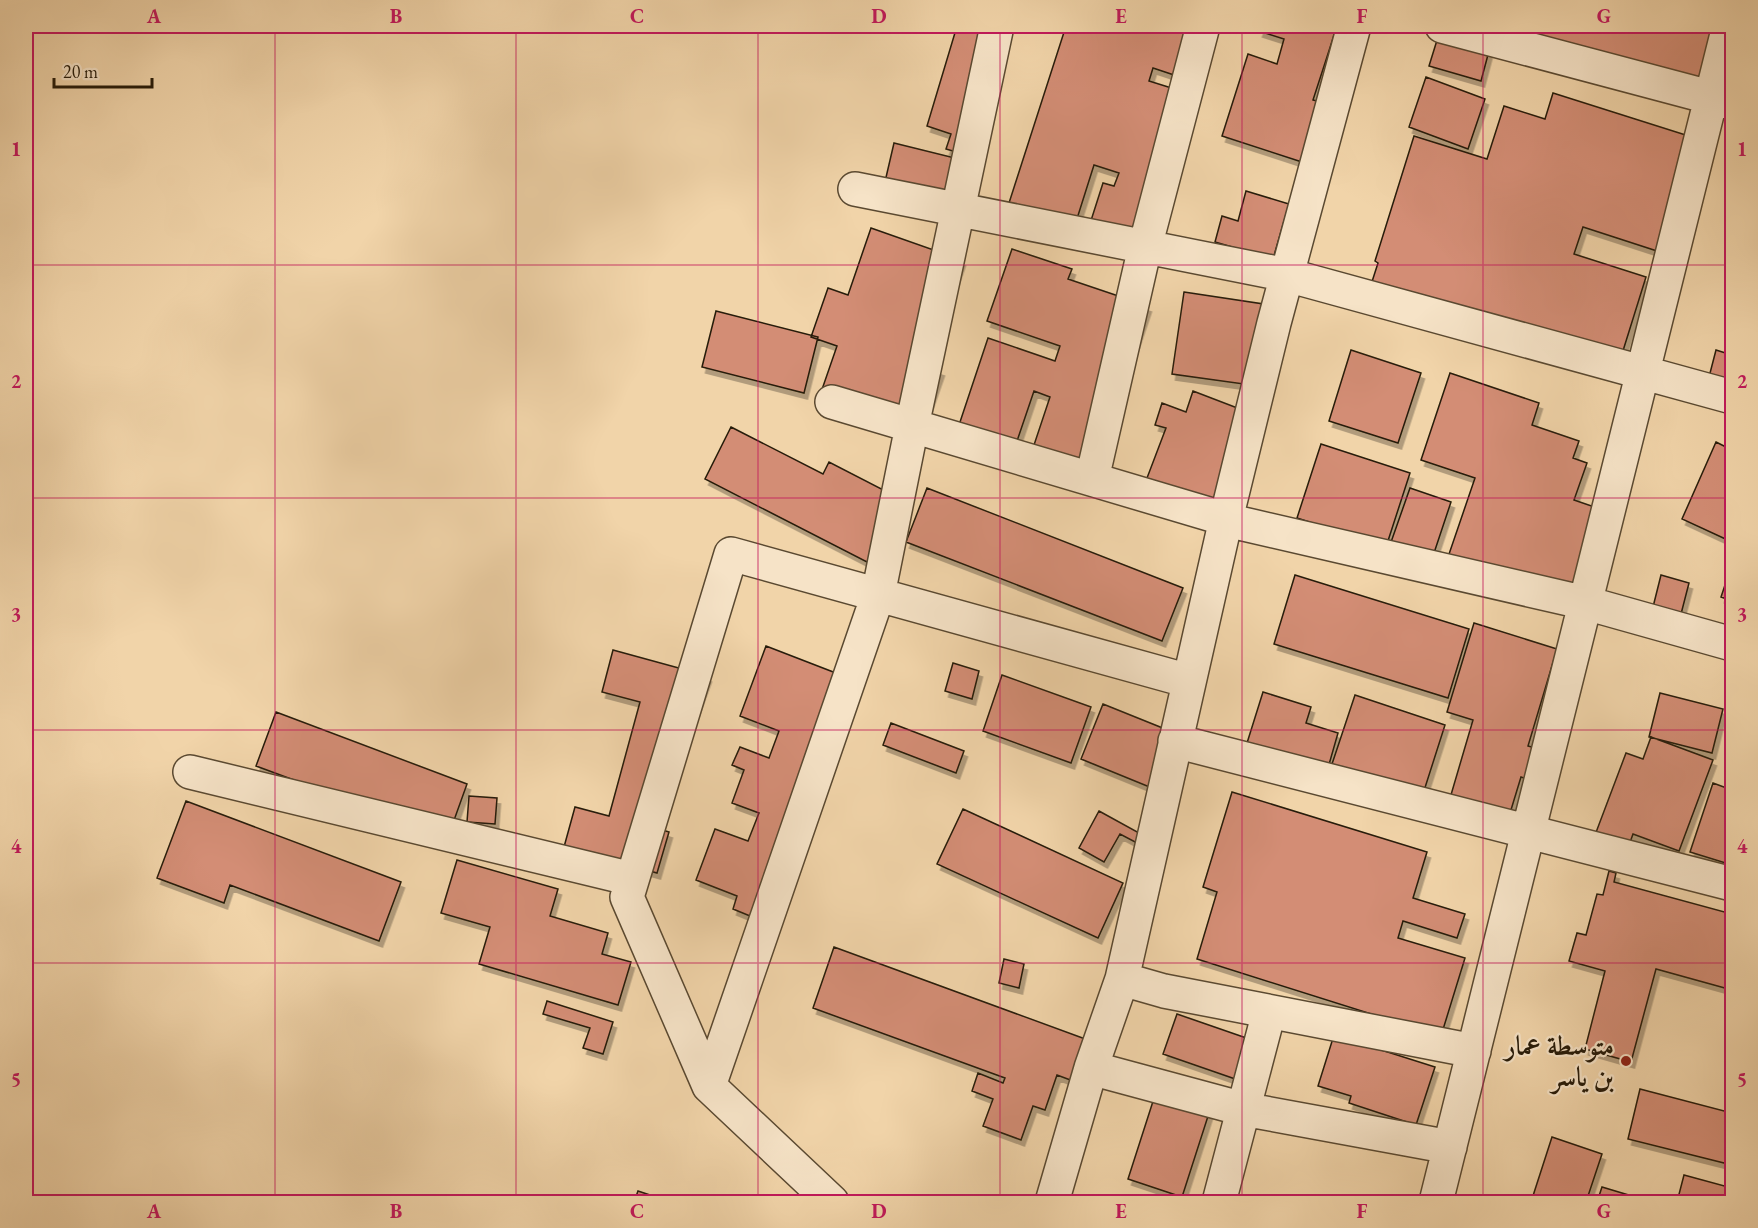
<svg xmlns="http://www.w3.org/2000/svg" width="1758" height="1228" viewBox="0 0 1758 1228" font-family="'EB Garamond',Amiri,serif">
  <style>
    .building { fill: #d38d74; stroke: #271b09; stroke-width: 1.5; filter: url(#shadow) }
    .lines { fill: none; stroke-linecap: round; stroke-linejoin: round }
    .minor-casing { stroke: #5a4931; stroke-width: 36 }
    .minor { stroke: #f6e3c7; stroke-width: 33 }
    .grid { fill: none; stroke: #c2185b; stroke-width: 1.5; stroke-opacity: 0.55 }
    .poi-dot { fill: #8f2418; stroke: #f6e3c7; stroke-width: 2 }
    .labels { text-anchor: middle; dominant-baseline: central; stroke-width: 4.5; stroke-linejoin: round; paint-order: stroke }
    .poi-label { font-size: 27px; font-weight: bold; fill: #271b09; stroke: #f6e3c7; text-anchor: end }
    .neatline { fill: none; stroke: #c2185b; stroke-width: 2 }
    .grid-label { font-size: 20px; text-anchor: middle; font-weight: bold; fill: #c2185b }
  </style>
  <defs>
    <filter id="shadow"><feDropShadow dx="3.5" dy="6" stdDeviation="0" flood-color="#0004"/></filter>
  </defs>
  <rect width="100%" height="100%" fill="#f1d4a9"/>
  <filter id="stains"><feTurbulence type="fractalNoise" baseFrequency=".00333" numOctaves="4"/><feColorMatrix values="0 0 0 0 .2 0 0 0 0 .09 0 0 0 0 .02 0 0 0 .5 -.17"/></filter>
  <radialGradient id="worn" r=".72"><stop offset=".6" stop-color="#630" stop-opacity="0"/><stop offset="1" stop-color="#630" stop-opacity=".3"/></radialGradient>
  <!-- building -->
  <path class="building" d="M957,26H999L977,158L946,149L951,134L927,126Z
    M1066,26H1121L1134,31L1136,26H1169L1203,36L1189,80L1153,68L1149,81L1194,95L1144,251L1087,233L1103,183L1114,186L1119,173L1094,165L1075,225L1009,203Z
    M1261,26H1337L1313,100L1324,103L1305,163L1222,136L1248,54L1277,64L1284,39L1259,31Z
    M1508,26H1719L1698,94L1505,35Z
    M1438,37L1489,51L1481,81L1429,66Z
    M1426,77L1485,99L1468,149L1409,127Z
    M1553,93L1692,137L1657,251L1583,227L1574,254L1646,277L1617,370L1369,291L1378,263L1375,261L1414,136L1487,159L1504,106L1545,119Z
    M894,143L979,164L969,207L884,186Z
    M1246,191L1289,204L1273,259L1215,242L1222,216L1238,221Z
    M871,228L962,260L925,365L941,370L918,436L818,401L837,346L811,337L828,288L848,295Z
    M1012,249L1072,269L1068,279L1148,306L1092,471L1032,451L1050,397L1034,391L1016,444L959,425L988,338L1055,361L1060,346L987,321Z
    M1184,292L1270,305L1258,386L1172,374Z
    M716,311L818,337L804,393L702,367Z
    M1351,350L1421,373L1398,443L1329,421Z
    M1716,350L1732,355V383L1709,377Z
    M1450,373L1539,403L1532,425L1579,441L1573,458L1587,463L1574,500L1609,512L1579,604L1447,560L1475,478L1421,460Z
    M1193,391L1240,409L1224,507L1147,478L1166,428L1155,425L1162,403L1186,412Z
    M731,427L823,474L829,462L899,498L867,562L705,479Z
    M1716,442L1732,450V542L1682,519Z
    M1321,444L1410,473L1386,547L1297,518Z
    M927,488L1183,588L1162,641L906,542Z
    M1410,488L1451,502L1432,559L1390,545Z
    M1732,564V601L1721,597Z
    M1295,575L1469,629L1448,698L1274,644Z
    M1661,575L1689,583L1681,614L1653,607Z
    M1474,623L1557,649L1528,746L1542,750L1533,781L1521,777L1507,823L1448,805L1473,720L1447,712Z
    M766,646L841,675L750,916L733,909L737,896L696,880L715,829L748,841L759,813L732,803L744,770L732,765L740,747L769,758L779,731L740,716Z
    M613,650L708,676L653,827L669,832L657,873L564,847L575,807L609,816L640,702L602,692Z
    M953,663L979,671L972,699L945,691Z
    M1002,675L1091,707L1071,763L983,731Z
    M1263,692L1311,707L1306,723L1338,733L1328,768L1247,743Z
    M1660,693L1723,709L1712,753L1649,737Z
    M1355,695L1445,725L1422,797L1331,767Z
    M1103,704L1175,733L1152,788L1081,759Z
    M276,712L467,784L448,837L256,766Z
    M891,723L964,751L956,773L883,745Z
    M1651,737L1713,760L1679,851L1633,834L1628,848L1595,835L1626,753L1643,759Z
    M1713,783L1732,790V865L1690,852Z
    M1232,792L1427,852L1413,898L1465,914L1457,938L1403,921L1398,938L1465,958L1441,1036L1197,959L1217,892L1203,887Z
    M469,796L497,798L495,824L467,822Z
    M186,801L401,882L379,941L230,885L224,903L157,878Z
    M963,809L1123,883L1098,938L937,864Z
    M1099,811L1141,834L1137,843L1120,834L1104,862L1079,848Z
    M457,860L558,889L550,916L608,933L602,954L631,962L618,1005L479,964L490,927L441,913Z
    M1609,871L1616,873L1614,882L1732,914V990L1656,969L1631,1062L1585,1049L1605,971L1569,961L1577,933L1586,935L1597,894L1603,895Z
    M834,947L1088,1040L1073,1081L1057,1075L1045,1110L1033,1106L1021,1140L983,1126L993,1099L972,1091L978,1073L1003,1083L1005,1078L813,1008Z
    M1004,959L1024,964L1019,988L999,983Z
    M547,1001L613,1022L603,1054L583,1048L590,1028L543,1014Z
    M1177,1014L1255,1041L1241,1081L1163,1054Z
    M1334,1035L1435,1067L1416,1125L1349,1103L1351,1096L1318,1086Z
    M1640,1089L1732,1113V1165L1628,1139Z
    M1156,1092L1210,1110L1182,1197L1128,1179Z
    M1552,1137L1602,1154L1586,1202H1531Z
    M1684,1175L1732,1188V1202H1677Z
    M1602,1187L1652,1202H1597Z
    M638,1191L671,1202H634Z"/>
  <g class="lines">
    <!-- minor casing -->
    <g class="minor-casing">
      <path id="minor" d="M1442,26L1732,103
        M855,189L1287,275L1732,397
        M832,402L1239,523L1586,603L1732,644
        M1092,479L1145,247L1203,26
        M1175,741L1732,884
        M190,772L632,879
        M1122,979L1164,991L1474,1051
        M1091,1068L1243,1109L1450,1147
        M709,1086L878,595L912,426L997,26
        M832,1202L709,1086L627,897L731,554L1189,681
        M1052,1202L1091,1068L1122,979L1226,519L1274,323L1354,26
        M1219,1202L1269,1012
        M1436,1202L1729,26"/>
    </g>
    <!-- minor -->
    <use href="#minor" class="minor"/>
  </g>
  <!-- grid -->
  <path class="grid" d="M275,26V1202M516,26V1202M758,26V1202M1000,26V1202M1242,26V1202M1483,26V1202M26,265H1732M26,498H1732M26,730H1732M26,963H1732"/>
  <!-- markers -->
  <circle class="poi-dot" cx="1626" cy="1061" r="6"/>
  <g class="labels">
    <!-- poi labels -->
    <g class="poi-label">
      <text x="1614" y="1045">متوسطة عمار<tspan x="1614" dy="31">بن ياسر</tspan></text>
    </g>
  </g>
  <!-- margin -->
  <rect width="1758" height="1228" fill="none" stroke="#f1d4a9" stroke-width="66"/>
  <!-- scale -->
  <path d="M54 78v9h98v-9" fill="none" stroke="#271b09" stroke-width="3"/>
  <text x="63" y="78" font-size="18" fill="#271b09" stroke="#f6e3c7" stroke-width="4.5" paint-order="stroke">20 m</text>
  <rect x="33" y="33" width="1692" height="1162" class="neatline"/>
  <g class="grid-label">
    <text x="154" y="23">A</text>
    <text x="396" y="23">B</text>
    <text x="637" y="23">C</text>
    <text x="879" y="23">D</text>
    <text x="1121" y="23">E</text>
    <text x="1362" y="23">F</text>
    <text x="1604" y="23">G</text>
    <text x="16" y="156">1</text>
    <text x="1742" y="156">1</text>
    <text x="16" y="388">2</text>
    <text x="1742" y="388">2</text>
    <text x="16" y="621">3</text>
    <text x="1742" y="621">3</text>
    <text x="16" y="853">4</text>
    <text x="1742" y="853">4</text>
    <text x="16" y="1086">5</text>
    <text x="1742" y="1086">5</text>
    <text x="154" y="1218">A</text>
    <text x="396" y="1218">B</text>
    <text x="637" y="1218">C</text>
    <text x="879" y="1218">D</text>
    <text x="1121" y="1218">E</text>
    <text x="1362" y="1218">F</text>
    <text x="1604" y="1218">G</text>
  </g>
  <rect width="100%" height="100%" filter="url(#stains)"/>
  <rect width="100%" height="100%" fill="url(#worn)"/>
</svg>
